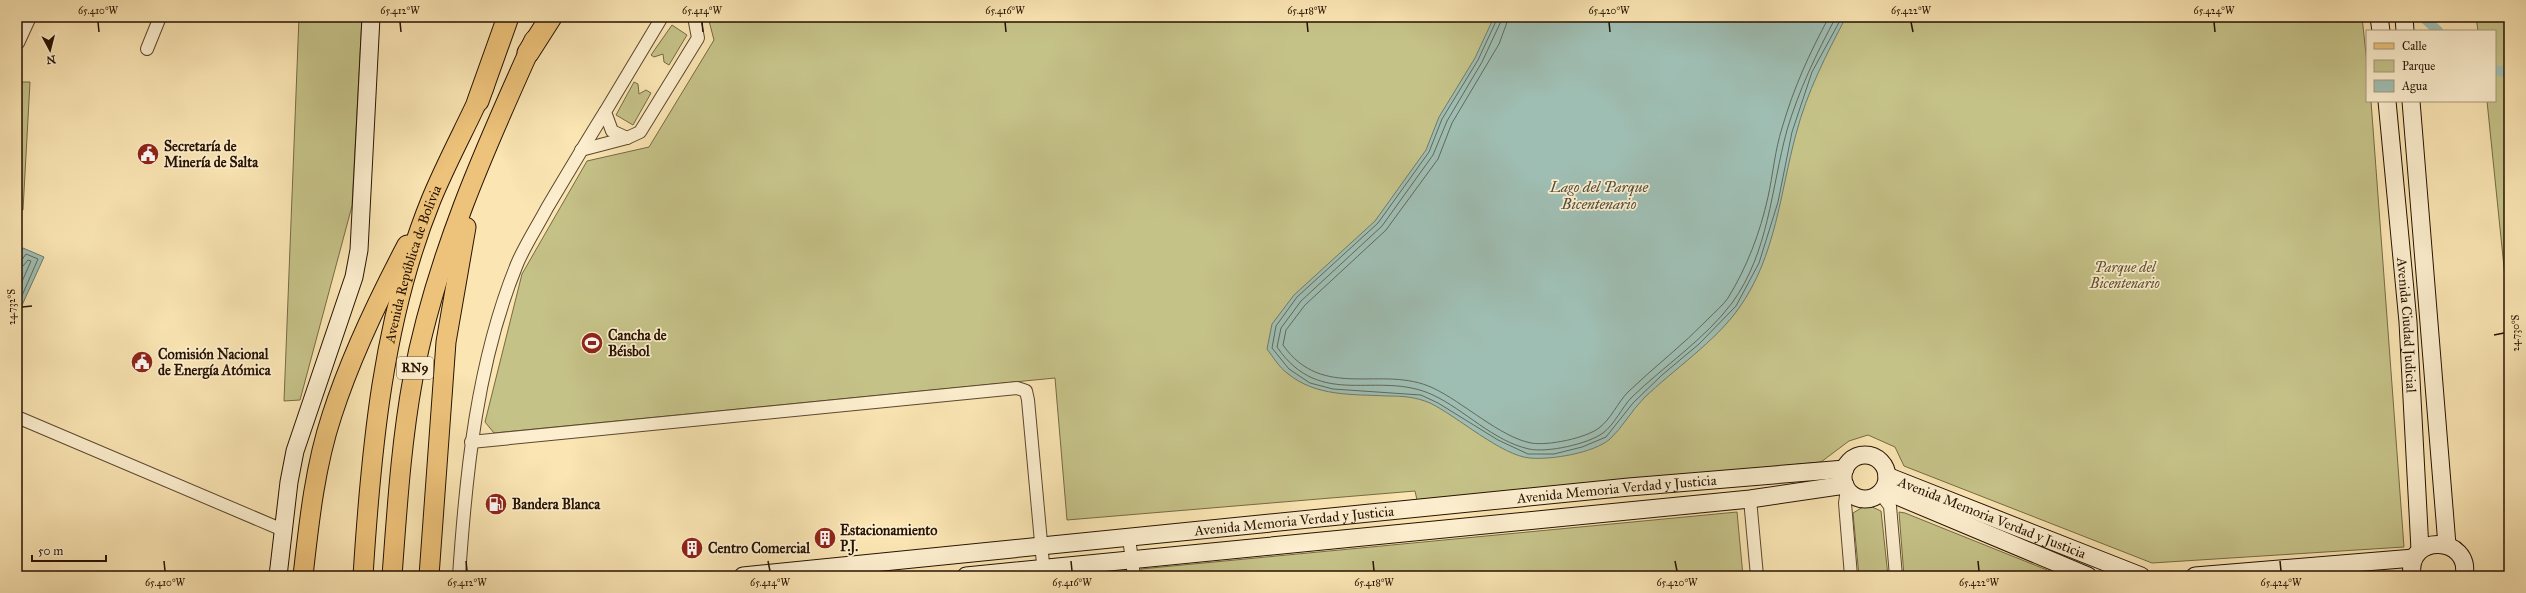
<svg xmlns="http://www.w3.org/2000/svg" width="2526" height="593" font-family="'IM FELL Great Primer',serif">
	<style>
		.green { fill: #c5c288; stroke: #766a44 }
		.water { fill: #9fbeb3; stroke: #6f796c }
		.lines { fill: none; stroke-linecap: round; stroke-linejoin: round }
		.shore { stroke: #62685a; stroke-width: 1 }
		.canal { stroke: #9fbeb3; stroke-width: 10 }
		.street-casing { stroke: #5b472e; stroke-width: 14 }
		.secondary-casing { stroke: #261201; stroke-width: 19 }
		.primary-casing { stroke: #261201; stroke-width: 21 }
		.highway-casing { stroke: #261201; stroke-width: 23 }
		.street { stroke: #fceece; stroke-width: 12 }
		.secondary { stroke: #fceece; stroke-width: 17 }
		.primary { stroke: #edc27a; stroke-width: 19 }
		.highway { stroke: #edc27a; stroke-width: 21 }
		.ticks { fill: none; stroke: #261201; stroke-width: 1.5 }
		.labels { text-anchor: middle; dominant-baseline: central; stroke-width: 3.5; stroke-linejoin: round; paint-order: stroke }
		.shield { fill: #fceece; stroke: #66543e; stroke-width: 1 }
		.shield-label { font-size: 13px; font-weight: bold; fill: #261201 }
		.poi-label { font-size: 14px; font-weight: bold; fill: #261201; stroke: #fceece; text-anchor: start }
		.street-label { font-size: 14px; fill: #261201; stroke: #fceece }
		.park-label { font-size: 14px; font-style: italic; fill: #5e5030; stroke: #fceece }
		.water-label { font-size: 15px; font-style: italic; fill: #504e3f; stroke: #fceece }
		.neatline { fill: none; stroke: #261201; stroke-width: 1.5 }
		.ticks-label { font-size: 10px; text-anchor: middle; fill: #261201 }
	</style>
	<rect width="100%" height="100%" fill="#fae5b3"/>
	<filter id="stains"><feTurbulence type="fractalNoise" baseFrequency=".005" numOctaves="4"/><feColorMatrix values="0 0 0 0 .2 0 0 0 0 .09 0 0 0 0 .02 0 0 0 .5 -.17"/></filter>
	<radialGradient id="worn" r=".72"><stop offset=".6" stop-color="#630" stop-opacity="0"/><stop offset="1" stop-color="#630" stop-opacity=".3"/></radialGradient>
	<g class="green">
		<path d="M299,17H362L352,206L300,400L284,401Z"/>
		<path d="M708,17H2362L2367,63V101H2371L2404,547L2152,563L1904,466L1895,447L1868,435L1849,441L1821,462L1417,500L1415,491L1067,520L1055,378L494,433L485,422L522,274L587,161L649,147L714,40Z"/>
		<path d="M2476,17H2509V316L2487,101H2495V31H2478Z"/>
		<path d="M672,25L687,35L669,65L664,62L663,54L654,57L651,55Z"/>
		<path d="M17,82H30L23,210H17Z"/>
		<path d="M634,82L638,84L639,94L646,90L651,93L633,125L616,115Z"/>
		<path d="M1870,506L1881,511L1888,576H1859L1853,513L1863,507Z"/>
		<path d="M1737,512L1743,576H1142L1141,569Z"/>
		<path d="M1899,512L1905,513L2062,576H1904Z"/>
	</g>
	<g class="water">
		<path d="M1494,17H1846C1826,55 1807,92 1796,134C1780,193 1776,256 1739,308C1716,341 1673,370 1644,398C1631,411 1623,427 1610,439C1594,453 1551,460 1530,458C1502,456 1457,416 1430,403C1416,397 1403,396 1387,396C1352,394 1316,397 1287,373C1279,367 1273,357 1267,349L1272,324L1294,295L1375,221L1426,150L1439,117L1475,58Z"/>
		<path d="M23,248L44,257L18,314L17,262Z"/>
	</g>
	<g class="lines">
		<g class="shore">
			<path d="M1498,17L1478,60L1442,119L1429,152L1378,223L1297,297L1276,326L1272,348L1289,369L1310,383L1333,389L1421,395L1438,403L1498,440L1528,454H1554L1582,447L1606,437L1633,403L1662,375L1699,344L1736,306L1759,263L1778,202L1792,132L1812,72L1842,17"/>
			<path d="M1503,17L1482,62L1447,121L1433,155L1382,226L1301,301L1281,328L1277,347C1321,411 1377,369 1433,395C1465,410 1493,441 1529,449C1547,453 1588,444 1603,433C1615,424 1622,407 1632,397C1664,366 1705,339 1732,303C1769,252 1771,189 1787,130C1799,90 1816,54 1836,17"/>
			<path d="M1509,17L1499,44L1452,123L1438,159L1386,230L1305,305L1286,330L1283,345C1323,402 1382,364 1433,388C1463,402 1500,437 1531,443C1548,446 1586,438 1599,428C1611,419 1618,402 1628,392C1654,367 1683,345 1708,319C1715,312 1723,305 1728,298C1747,267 1760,233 1768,197C1773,174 1775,150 1782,128C1794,87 1809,54 1829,17"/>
			<path d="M17,262L21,261L26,254L38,259L17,307"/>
			<path d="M17,267L23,266L28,260L31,261L17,293"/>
		</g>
		<g class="canal">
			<path d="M2423,17L2438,31"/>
			<path d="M2495,70L2509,73"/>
		</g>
		<g class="street-casing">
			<g id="street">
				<path d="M662,17L605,112L612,131L627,138L640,132L698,38L694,17"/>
				<path d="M18,43L30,17"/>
				<path d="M147,49L160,17"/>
				<path d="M581,150L627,138"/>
				<path d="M17,417L283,530"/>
				<path d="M471,442L1017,388L1026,391L1028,400L1044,575"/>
				<path d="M1847,489L1845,503L1851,576"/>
				<path d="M1880,493L1890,506L1896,576"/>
				<path d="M1750,499L1757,576"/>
				<path d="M1129,538L1134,576"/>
				<path d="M459,576C466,472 477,362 517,264C525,245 537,227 547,208C566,176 585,144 605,112"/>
			</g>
		</g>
		<g class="secondary-casing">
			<g id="secondary">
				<path d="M2379,17L2381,31"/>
				<path d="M2404,17L2405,31"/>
				<path id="s1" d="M2387,101L2408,322L2420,550"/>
				<path d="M2411,101L2447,545"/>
				<circle cx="1865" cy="477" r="22"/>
				<path id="s2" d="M1887,476L2141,576"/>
				<path d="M1883,490L2088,576"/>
				<path d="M278,576L289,482L295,451L354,277L359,250L371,17"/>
				<path id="s3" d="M743,576L1629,487L1845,469"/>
				<path d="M966,576L1750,499L1845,485"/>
				<path d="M2195,576L2414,558"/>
				<path d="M2412,576C2406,532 2472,536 2464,576"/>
			</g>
		</g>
		<g class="primary-casing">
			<g id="primary">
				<path d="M303,576C309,522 315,466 332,415C351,356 378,300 407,245"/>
				<path id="s4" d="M363,576C371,450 383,318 431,200C447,161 467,125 484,87"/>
				<path d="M392,576C397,510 401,443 413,378C435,260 485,148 534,40"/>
				<path d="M429,576L446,342L466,227"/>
			</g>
		</g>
		<g class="highway-casing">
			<g id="highway">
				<path d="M528,53L551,17"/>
				<path d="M478,101L508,17"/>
			</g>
		</g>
		<use href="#street" class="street"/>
		<use href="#secondary" class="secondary"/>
		<use href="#primary" class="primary"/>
		<use href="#highway" class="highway"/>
	</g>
	<path class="ticks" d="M98,22L99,32M400,22L401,32M702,22L703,32M1005,22L1006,32M1307,22L1308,32M1609,22L1610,32M1911,22L1913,32M2214,22L2215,32M22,307L32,306M2494,335L2504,333M164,561L165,571M466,561L467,571M768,561L770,571M1071,561L1072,571M1373,561L1374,571M1675,561L1677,571M1978,561L1979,571M2280,561L2281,571"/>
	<defs>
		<g id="civic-disc" transform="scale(1.15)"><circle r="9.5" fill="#8f2418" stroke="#fceece"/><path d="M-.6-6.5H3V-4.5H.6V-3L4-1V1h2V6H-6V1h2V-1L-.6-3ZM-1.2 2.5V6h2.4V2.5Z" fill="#fff"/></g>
		<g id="stadium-disc" transform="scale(1.15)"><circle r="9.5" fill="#8f2418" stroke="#fceece"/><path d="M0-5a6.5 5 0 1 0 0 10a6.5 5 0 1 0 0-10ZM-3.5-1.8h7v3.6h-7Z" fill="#fff"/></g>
		<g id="fuel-disc" transform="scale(1.15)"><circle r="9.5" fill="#8f2418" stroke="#fceece"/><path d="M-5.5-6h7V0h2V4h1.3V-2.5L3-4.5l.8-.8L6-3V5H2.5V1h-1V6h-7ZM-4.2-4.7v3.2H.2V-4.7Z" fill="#fff"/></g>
		<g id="building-disc" transform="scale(1.15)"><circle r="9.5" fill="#8f2418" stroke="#fceece"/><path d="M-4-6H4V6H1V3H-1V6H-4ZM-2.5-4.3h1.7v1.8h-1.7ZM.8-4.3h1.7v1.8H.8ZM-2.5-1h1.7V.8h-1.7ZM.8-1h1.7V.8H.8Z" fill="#fff"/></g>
	</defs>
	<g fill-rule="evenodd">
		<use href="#civic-disc" x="148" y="154"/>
		<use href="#stadium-disc" x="592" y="343"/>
		<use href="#civic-disc" x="142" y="362"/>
		<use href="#fuel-disc" x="496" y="504"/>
		<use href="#building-disc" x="825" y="538"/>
		<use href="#building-disc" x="692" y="548"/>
	</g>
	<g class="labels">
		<rect class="shield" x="397" y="357" width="36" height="22" rx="3"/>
		<g class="shield-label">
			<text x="415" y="368">RN9</text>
		</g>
		<g class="poi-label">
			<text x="164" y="146">Secretaría de<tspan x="164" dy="16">Minería de Salta</tspan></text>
			<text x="608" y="335">Cancha de<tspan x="608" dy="16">Béisbol</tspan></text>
			<text x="158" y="354">Comisión Nacional<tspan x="158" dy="16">de Energía Atómica</tspan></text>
			<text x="512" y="504">Bandera Blanca</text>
			<text x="840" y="530">Estacionamiento<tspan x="840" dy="16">P.J.</tspan></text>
			<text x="708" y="548">Centro Comercial</text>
		</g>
		<g class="street-label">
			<text stroke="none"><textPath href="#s4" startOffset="317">Avenida República de Bolivia</textPath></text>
			<text stroke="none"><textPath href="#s1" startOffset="225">Avenida Ciudad Judicial</textPath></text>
			<text stroke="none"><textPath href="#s3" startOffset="878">Avenida Memoria Verdad y Justicia</textPath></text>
			<text stroke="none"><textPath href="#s2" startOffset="113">Avenida Memoria Verdad y Justicia</textPath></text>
			<text stroke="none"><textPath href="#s3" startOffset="554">Avenida Memoria Verdad y Justicia</textPath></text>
		</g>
		<g class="park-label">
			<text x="2125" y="267">Parque del<tspan x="2125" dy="16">Bicentenario</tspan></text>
		</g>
		<g class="water-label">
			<text x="1599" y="187">Lago del Parque<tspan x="1599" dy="17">Bicentenario</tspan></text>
		</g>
	</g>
	<rect width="2526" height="593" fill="none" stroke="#fae5b3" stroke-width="44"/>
	<rect x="2366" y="30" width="130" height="72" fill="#fceece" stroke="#a6967c"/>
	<rect x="2374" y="43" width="20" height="6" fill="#edc27a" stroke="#a6967c"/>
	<text x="2402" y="50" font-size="12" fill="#261201">Calle</text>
	<rect x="2374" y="60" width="20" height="12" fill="#c5c288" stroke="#a6967c"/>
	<text x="2402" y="70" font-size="12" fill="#261201">Parque</text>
	<rect x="2374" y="80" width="20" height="12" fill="#9fbeb3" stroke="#a6967c"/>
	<text x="2402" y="90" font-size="12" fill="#261201">Agua</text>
	<g transform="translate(50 50) rotate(173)" stroke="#fceece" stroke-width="3" paint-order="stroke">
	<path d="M0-3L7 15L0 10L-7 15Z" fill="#261201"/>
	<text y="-6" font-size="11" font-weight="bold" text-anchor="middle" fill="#261201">N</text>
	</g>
	<path d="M32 555v6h74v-6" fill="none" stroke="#261201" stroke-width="2"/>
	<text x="38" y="555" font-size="12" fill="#261201" stroke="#fceece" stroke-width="3" paint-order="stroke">50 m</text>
	<rect x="22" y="22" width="2482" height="549" class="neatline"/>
	<g class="ticks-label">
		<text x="98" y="14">65.410°W</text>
		<text x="400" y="14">65.412°W</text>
		<text x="702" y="14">65.414°W</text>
		<text x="1005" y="14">65.416°W</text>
		<text x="1307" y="14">65.418°W</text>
		<text x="1609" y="14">65.420°W</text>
		<text x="1911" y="14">65.422°W</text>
		<text x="2214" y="14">65.424°W</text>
		<text transform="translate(11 307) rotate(-90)" y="4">24.732°S</text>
		<text transform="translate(2515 333) rotate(-90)" y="4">24.730°S</text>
		<text x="165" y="586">65.410°W</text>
		<text x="467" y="586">65.412°W</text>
		<text x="770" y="586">65.414°W</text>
		<text x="1072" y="586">65.416°W</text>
		<text x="1374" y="586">65.418°W</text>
		<text x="1677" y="586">65.420°W</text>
		<text x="1979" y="586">65.422°W</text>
		<text x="2281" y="586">65.424°W</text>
	</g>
	<rect width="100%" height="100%" filter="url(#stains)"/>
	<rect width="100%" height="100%" fill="url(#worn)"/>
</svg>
